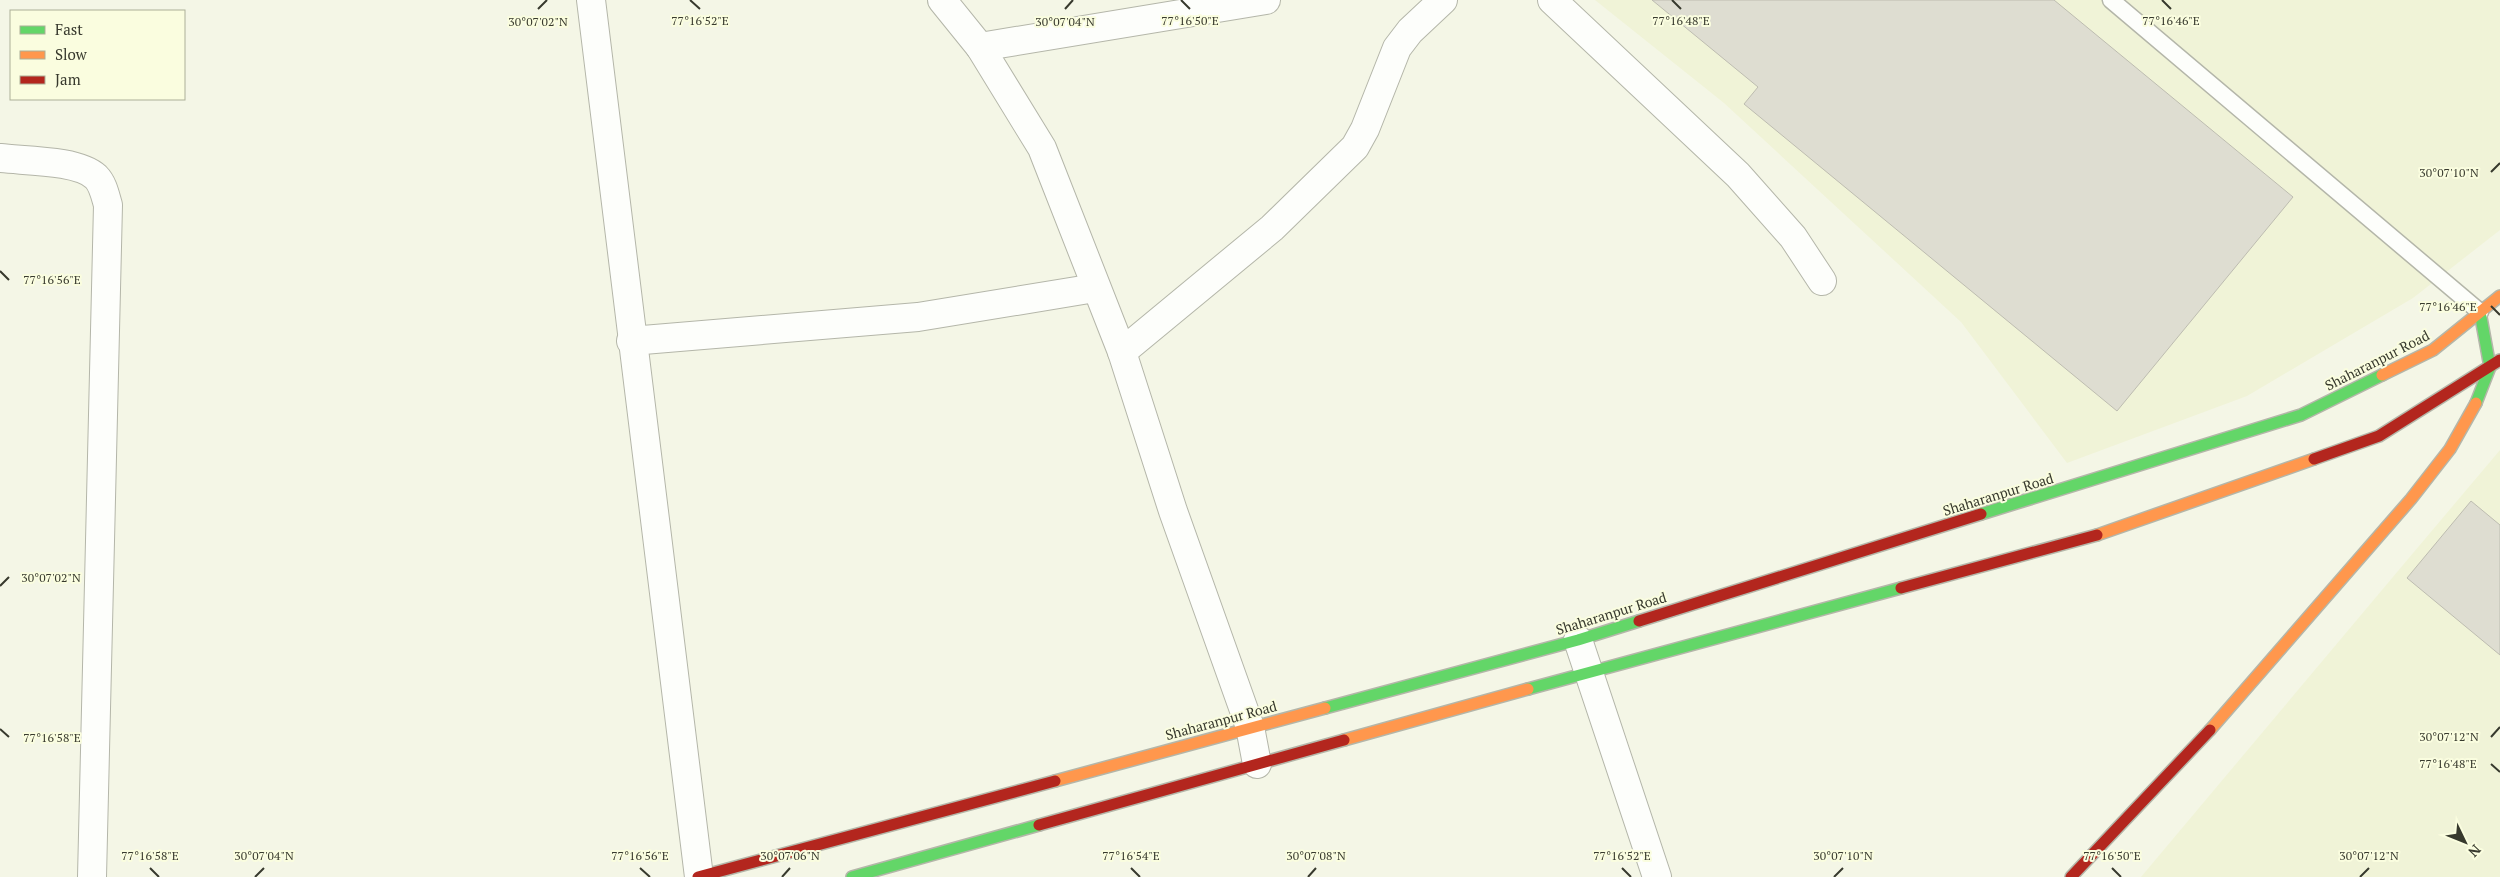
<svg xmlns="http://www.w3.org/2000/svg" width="2500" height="877" font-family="'PT Serif',serif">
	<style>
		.built { fill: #f0f3d7 }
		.building { fill: #deddd1; stroke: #bdbcb0 }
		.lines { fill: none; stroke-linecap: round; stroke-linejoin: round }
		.lane-casing { stroke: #b4b6a9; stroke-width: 19 }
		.street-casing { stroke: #b4b6a9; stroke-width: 30 }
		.fast-casing { stroke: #b4b6a9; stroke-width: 14 }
		.slow-casing { stroke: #b4b6a9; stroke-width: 14 }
		.jam-casing { stroke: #b4b6a9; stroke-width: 14 }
		.lane { stroke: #fdfefb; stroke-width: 16 }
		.street { stroke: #fdfefb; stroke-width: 28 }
		.fast { stroke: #63d668; stroke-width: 11 }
		.slow { stroke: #ff974d; stroke-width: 11 }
		.jam { stroke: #b3261e; stroke-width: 11 }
		.ticks { fill: none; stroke: #37392d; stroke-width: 2 }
		.labels { text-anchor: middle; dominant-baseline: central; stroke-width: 4; stroke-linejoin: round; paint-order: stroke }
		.street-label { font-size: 14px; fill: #37392d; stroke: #fafddf }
		.ticks-label { font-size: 12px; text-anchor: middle; fill: #37392d; stroke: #fafddf; stroke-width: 4; stroke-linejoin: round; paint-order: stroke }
	</style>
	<rect width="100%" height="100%" fill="#f4f6e6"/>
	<g class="built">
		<path d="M1595,0H2500V230L2413,298L2247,396L2067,463L1961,322L1724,103Z"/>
		<path d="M2500,450V877H2141L2403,565Z"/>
	</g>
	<g class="building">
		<path d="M1652,0H2054L2293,197L2117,411L1744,104L1758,87Z"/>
		<path d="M2471,501L2500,525V655L2407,578Z"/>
	</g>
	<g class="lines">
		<g class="lane-casing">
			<path id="lane" d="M2111,0L2480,312"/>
		</g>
		<g class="street-casing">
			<g id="street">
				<path d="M591,0L699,877"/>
				<path d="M942,0L980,47L1042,148L1122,352L1173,511L1250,727L1257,764"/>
				<path d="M1552,0L1738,175L1793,237L1822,281"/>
				<path d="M980,47L1266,0"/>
				<path d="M0,158C25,161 78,160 96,177C103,184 105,195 108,205L92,877"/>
				<path d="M631,341L918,317L1095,288"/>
				<path d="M1122,352L1272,228L1355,147L1365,129L1397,48L1410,31L1443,0"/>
				<path d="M1578,640L1657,877"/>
			</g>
		</g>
		<g class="fast-casing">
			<g id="fast">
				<path d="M2476,403L2490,367L2480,312"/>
				<path d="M1981,514L2301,415L2382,375"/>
				<path d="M1528,689L1901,588"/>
				<path d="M1325,708L1578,640L1639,621"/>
				<path d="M852,877L1039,825"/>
			</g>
		</g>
		<g class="slow-casing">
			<g id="slow">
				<path d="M2382,375L2433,350L2500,296"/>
				<path d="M2097,535L2314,459"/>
				<path d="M2210,730L2411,499L2450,449L2476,403"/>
				<path d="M1344,740L1528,689"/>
				<path d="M1055,781L1325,708"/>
			</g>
		</g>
		<g class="jam-casing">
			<g id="jam">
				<path d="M2314,459L2379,436L2500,360"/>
				<path d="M1901,588L2097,535"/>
				<path d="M1639,621L1981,514"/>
				<path d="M1039,825L1344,740"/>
				<path d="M698,877L1055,781"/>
				<path d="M2071,877L2210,730"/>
			</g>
		</g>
		<use href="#lane" class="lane"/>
		<use href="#street" class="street"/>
		<use href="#fast" class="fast"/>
		<use href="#slow" class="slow"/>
		<use href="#jam" class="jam"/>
	</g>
	<path class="ticks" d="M690,0L700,9M1181,0L1190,9M1672,0L1681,9M2162,0L2171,9M538,9L547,0M1065,9L1073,0M2491,172L2500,163M0,271L9,280M2491,306L2500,315M0,586L9,577M0,729L9,737M2491,737L2500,727M2491,764L2500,772M150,868L159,877M640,868L650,877M1131,868L1140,877M1622,868L1631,877M2112,868L2121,877M255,877L264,868M782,877L790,868M1308,877L1316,868M1834,877L1843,868M2360,877L2369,868"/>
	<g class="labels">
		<g class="street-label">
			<text transform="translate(2377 360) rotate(-27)">Shaharanpur Road</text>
			<text transform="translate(1998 494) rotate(-17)">Shaharanpur Road</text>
			<text transform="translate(1611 613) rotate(-17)">Shaharanpur Road</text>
			<text transform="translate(1221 720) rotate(-15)">Shaharanpur Road</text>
		</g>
	</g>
	<g class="ticks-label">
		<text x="700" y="25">77°16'52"E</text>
		<text x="1190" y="25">77°16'50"E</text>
		<text x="1681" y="25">77°16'48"E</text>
		<text x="2171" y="25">77°16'46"E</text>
		<text x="538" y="26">30°07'02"N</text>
		<text x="1065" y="26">30°07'04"N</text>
		<text x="2449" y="177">30°07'10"N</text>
		<text x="52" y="284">77°16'56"E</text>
		<text x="2448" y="311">77°16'46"E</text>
		<text x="51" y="582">30°07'02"N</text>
		<text x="2449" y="741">30°07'12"N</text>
		<text x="52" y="742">77°16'58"E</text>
		<text x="2448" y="768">77°16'48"E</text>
		<text x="264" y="860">30°07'04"N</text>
		<text x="790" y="860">30°07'06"N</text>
		<text x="1316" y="860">30°07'08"N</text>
		<text x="1843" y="860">30°07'10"N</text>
		<text x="2369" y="860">30°07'12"N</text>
		<text x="150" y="860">77°16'58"E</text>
		<text x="640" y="860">77°16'56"E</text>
		<text x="1131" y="860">77°16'54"E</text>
		<text x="1622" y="860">77°16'52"E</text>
		<text x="2112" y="860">77°16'50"E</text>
	</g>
	<rect x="10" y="10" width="175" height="90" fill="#fafddf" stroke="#acaf98"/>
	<rect x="20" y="26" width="25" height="8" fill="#63d668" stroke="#acaf98"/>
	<text x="55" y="35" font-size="15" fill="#37392d">Fast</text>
	<rect x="20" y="51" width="25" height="8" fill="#ff974d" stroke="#acaf98"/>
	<text x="55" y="60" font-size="15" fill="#37392d">Slow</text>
	<rect x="20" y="76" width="25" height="8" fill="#b3261e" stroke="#acaf98"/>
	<text x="55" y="85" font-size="15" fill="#37392d">Jam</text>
	<g transform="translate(2465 842) rotate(133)" stroke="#fafddf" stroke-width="4" paint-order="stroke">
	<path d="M0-4L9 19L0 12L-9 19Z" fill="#37392d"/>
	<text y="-8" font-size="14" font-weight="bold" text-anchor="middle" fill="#37392d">N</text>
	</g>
</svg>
